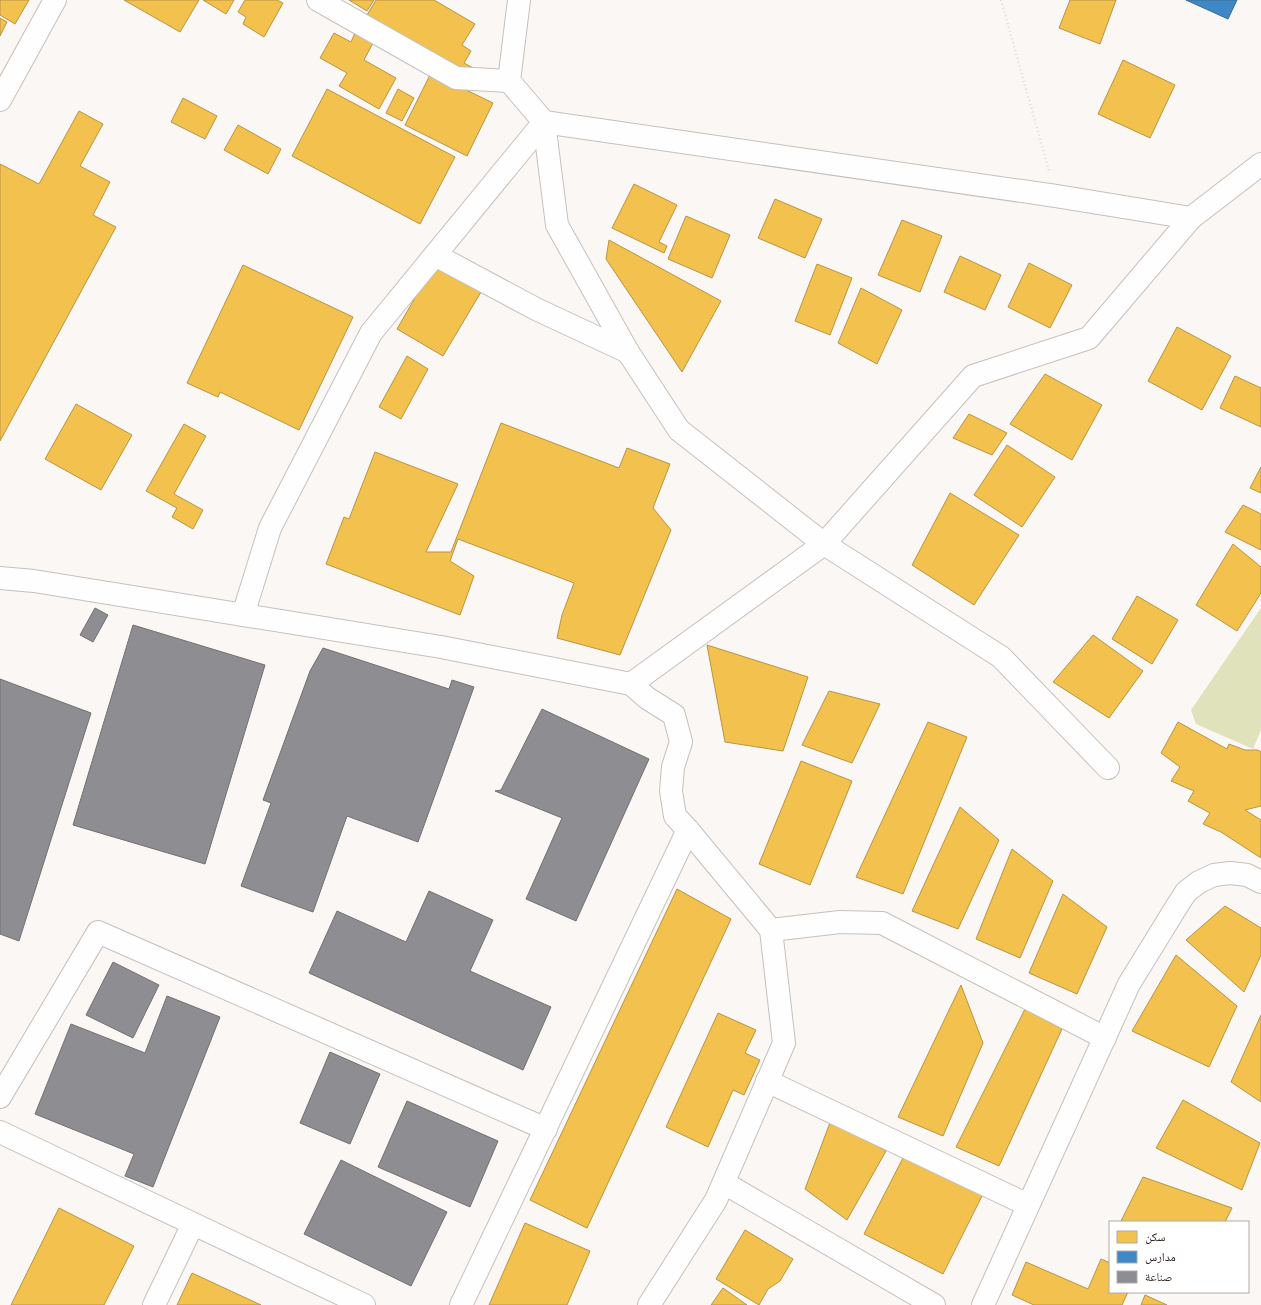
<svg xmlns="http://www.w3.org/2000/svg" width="1261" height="1305" font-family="Figtree,'Noto Naskh Arabic',sans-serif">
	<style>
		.green { fill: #e0e2bc }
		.homes { fill: #f2c14e; stroke: #b99442 }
		.schools { fill: #3f88c5; stroke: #3c6c96 }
		.industry { fill: #8d8d92; stroke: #727072 }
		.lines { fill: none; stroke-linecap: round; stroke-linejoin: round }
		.street-casing { stroke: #c6c0bd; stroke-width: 24 }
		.path { stroke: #dddcdb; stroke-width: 2.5; stroke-dasharray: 1 3; stroke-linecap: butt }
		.street { stroke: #fefefe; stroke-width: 22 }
	</style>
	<rect width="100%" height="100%" fill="#faf7f5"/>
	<path class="green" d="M1261,608V730L1253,749L1196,724L1191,710Z"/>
	<g class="homes">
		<path d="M0,0H29L15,24L0,15Z"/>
		<path d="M124,0H199L180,32Z"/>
		<path d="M203,0H234L226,14Z"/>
		<path d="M245,0H277L283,3L264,37L243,24L246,17L238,12Z"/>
		<path d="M349,0H374L367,11Z"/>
		<path d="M376,0H434L475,24L462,45L471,51L464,63L477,70L473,76L367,15Z"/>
		<path d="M1070,0H1116L1100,44L1059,28Z"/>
		<path d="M0,18L7,22L0,36Z"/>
		<path d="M334,33L351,42L355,33L373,43L364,60L396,78L379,109L339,86L347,73L320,58Z"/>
		<path d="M1123,60L1175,85L1150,138L1098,114Z"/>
		<path d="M431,73L493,103L467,156L405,125Z"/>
		<path d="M327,89L455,157L420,224L292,156Z"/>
		<path d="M398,89L414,98L402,121L386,113Z"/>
		<path d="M183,98L217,116L205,139L171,122Z"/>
		<path d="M79,111L103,124L80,166L110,182L93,215L116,227L0,441V164L39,184Z"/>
		<path d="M238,125L281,149L268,174L224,150Z"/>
		<path d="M634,184L677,205L659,242L667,246L664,253L612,228Z"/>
		<path d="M775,199L822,219L805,258L758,238Z"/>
		<path d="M686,216L730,235L712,278L668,259Z"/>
		<path d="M902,220L942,236L920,292L878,275Z"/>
		<path d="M609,240L721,301L682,372L606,259Z"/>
		<path d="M960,256L1001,275L985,310L944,292Z"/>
		<path d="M1029,263L1072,285L1050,328L1008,307Z"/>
		<path d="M817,264L852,278L830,335L795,321Z"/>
		<path d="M243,265L353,317L299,430L220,392L218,397L187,383Z"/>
		<path d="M434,265L481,292L443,356L397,329Z"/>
		<path d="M861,288L902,310L877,364L838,343Z"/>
		<path d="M1177,327L1231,356L1202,410L1148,381Z"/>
		<path d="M407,356L428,369L401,419L379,407Z"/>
		<path d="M1045,374L1102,405L1072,460L1010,424Z"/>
		<path d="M1235,376L1261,388V427L1220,408Z"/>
		<path d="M76,404L132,435L101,490L45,459Z"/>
		<path d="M969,414L1007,433L992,455L953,438Z"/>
		<path d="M501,423L619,468L627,448L670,464L653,508L671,530L620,655L557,638L562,615L574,583L458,539L450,561L474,576L460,615L326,564L344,517L349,519L375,452L458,484L426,552H451Z"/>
		<path d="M184,424L206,436L174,494L203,510L193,529L172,517L177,508L146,491Z"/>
		<path d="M1007,445L1055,477L1022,527L974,495Z"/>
		<path d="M1261,467V493L1250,488Z"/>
		<path d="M950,493L1019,535L974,605L912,565Z"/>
		<path d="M1243,505L1261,514V550L1225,532Z"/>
		<path d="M1233,544L1261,567V593L1237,631L1196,605Z"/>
		<path d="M1137,596L1178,620L1152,664L1112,639Z"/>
		<path d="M1093,635L1143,671L1109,718L1053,682Z"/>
		<path d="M707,645L808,677L783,751L725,742Z"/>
		<path d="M829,691L880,704L852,763L802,745Z"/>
		<path d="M928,722L967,737L903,894L856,877Z"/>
		<path d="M1178,722L1227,749L1229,744L1245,750H1258L1261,752V806L1245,810L1261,820V858L1221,832L1203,824L1210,813L1188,801L1194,791L1171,781L1180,767L1161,753Z"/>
		<path d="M801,761L852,781L810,885L759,864Z"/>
		<path d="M960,807L999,840L958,929L912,911Z"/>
		<path d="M1012,849L1053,881L1020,958L976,939Z"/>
		<path d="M677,889L731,919L587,1228L530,1200Z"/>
		<path d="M1063,894L1107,927L1077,994L1029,973Z"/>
		<path d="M1225,906L1261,928V955L1244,992L1186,940Z"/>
		<path d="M1176,955L1237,1006L1209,1067L1132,1031Z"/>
		<path d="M961,985L983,1043L943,1136L898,1117Z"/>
		<path d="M1025,1009L1062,1029L999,1166L956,1147Z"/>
		<path d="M718,1013L756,1030L745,1053L760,1060L744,1095L733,1090L708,1147L666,1127Z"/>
		<path d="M1261,1015V1102L1231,1082Z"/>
		<path d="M1183,1100L1260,1143L1242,1190L1156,1148Z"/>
		<path d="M831,1120L886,1151L847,1220L805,1189Z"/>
		<path d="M905,1154L983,1194L943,1274L864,1234Z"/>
		<path d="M1143,1177L1232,1208L1225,1222H1123L1121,1221Z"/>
		<path d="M59,1208L134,1246L104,1305H11Z"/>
		<path d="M525,1223L590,1251L567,1305H489Z"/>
		<path d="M745,1230L793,1259L780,1281L768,1289L759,1305L716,1279Z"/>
		<path d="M1101,1259L1110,1263V1292H1128L1122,1305H1034L1012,1295L1026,1262L1088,1289Z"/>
		<path d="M192,1273L261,1305H177Z"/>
		<path d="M723,1288L747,1305H711Z"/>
		<path d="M1145,1295L1167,1305H1141Z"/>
	</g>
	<path class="schools" d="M1186,0H1237L1228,19Z"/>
	<g class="industry">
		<path d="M95,608L108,615L93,642L80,635Z"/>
		<path d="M133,625L265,665L205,864L73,825Z"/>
		<path d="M323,648L449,689L452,680L474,687L418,842L347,816L313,912L241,886L271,803L263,800L310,671Z"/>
		<path d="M0,679L91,713L19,941L0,934Z"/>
		<path d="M542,709L649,759L576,921L526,899L562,818L495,791L501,790Z"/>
		<path d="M429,891L493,920L470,971L551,1007L523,1070L309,973L337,911L406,942Z"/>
		<path d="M113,962L159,985L133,1038L86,1015Z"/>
		<path d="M167,996L220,1017L153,1187L125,1176L134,1154L35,1114L71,1024L145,1053Z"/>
		<path d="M330,1052L380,1074L350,1144L300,1123Z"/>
		<path d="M407,1101L498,1141L470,1207L378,1167Z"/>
		<path d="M341,1160L447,1212L411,1286L304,1234Z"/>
	</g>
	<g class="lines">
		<g class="street-casing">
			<g id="street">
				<path d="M318,0L456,78L509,81"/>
				<path d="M519,0L509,81L544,122L557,225L628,352L679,430L824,544L1001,657L1108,768"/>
				<path d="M0,100L55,0"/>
				<path d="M435,255L536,309L628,352"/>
				<path d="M0,578L34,581L441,647L631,684L824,544L973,376L1089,338L1191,218L1261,164"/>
				<path d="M243,615L270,528L371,333L544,122L1056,196L1191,218"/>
				<path d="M631,684L647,698L674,715L681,742L673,767L671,791L675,816L688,830L771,930L784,1043L716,1200L649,1305"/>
				<path d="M771,930L840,922L882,923L1105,1038"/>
				<path d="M767,1081L1028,1205"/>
				<path d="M0,1097L98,932L546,1129"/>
				<path d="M0,1132L364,1305"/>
				<path d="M724,1183L934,1305"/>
				<path d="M154,1305L193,1224"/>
				<path d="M461,1305L688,830"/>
				<path d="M983,1305L1129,984L1177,906L1186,892L1199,882L1214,875L1230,873L1247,875L1261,882"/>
			</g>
		</g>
		<path class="path" d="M1001,0L1049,171"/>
		<use href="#street" class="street"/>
	</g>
	<rect x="1109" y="1221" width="140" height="72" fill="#ffffff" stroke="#aeaaa9"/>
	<rect x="1117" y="1231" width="20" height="12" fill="#f2c14e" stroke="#aeaaa9"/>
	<text x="1145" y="1241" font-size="12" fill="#342b27">سكن</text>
	<rect x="1117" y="1251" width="20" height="12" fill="#3f88c5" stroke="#aeaaa9"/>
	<text x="1145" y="1261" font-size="12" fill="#342b27">مدارس</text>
	<rect x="1117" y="1271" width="20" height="12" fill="#8d8d92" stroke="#aeaaa9"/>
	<text x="1145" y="1281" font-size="12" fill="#342b27">صناعة</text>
</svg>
